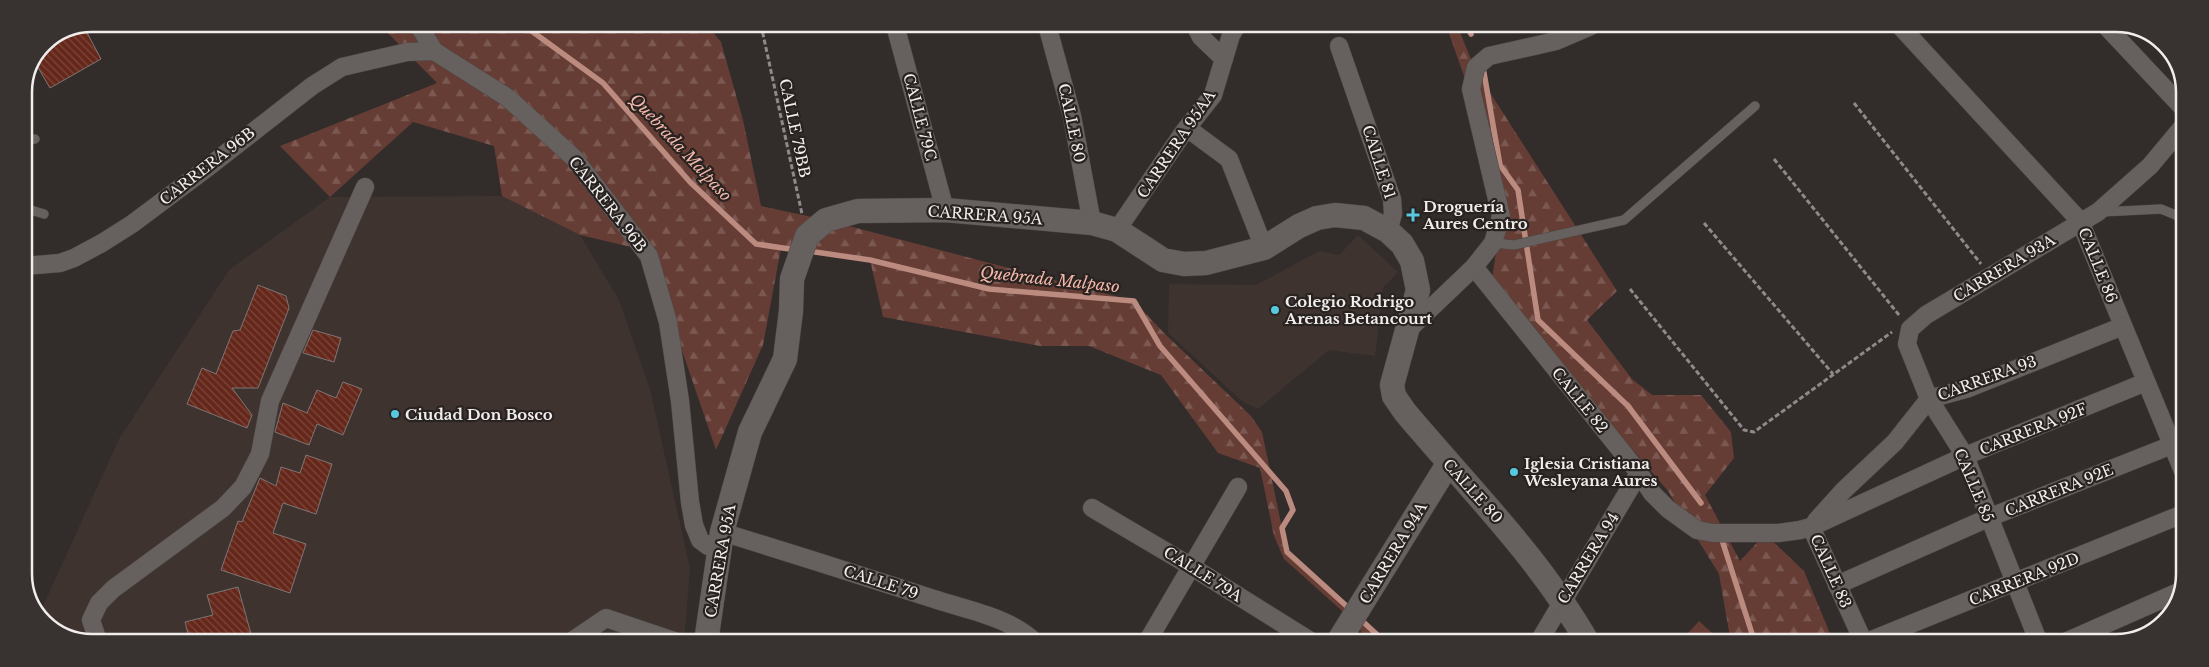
<svg xmlns="http://www.w3.org/2000/svg" width="2209" height="667" font-family="'Libre Baskerville',serif">
	<style>
		.built { fill: #3f3330 }
		.grass { fill: #653d34 }
		.forest { fill: url(#forest-firs) }
		.lines { fill: none; stroke-linecap: round; stroke-linejoin: round }
		.stream { stroke: #bc8b80; stroke-width: 5.5 }
		.building { fill: url(#building-back-hatch); stroke: #7c7674 }
		.lane-casing { stroke: #4d4947; stroke-width: 10 }
		.street-casing { stroke: #4d4947; stroke-width: 19 }
		.secondary-casing { stroke: #4d4947; stroke-width: 25 }
		.path { stroke: #8e8a89; stroke-width: 3; stroke-dasharray: 5 2.5; stroke-linecap: butt }
		.lane { stroke: #66605e; stroke-width: 9 }
		.street { stroke: #66605e; stroke-width: 18 }
		.secondary { stroke: #66605e; stroke-width: 24 }
		.poi-dot { fill: #56c9e1; stroke: #282321; stroke-width: 2 }
		.labels { text-anchor: middle; dominant-baseline: central; stroke-width: 4.5; stroke-linejoin: round; paint-order: stroke }
		.street-label { font-size: 15px; fill: #f0edec; stroke: #282321 }
		.poi-label { font-size: 15px; font-weight: bold; fill: #f0edec; stroke: #282321; text-anchor: start }
		.water-label { font-size: 16px; font-style: italic; fill: #f5b8aa; stroke: #282321 }
		.rim { fill: none; stroke: #f0edec; stroke-width: 2.5 }
	</style>
	<defs>
		<pattern id="forest-firs" width="22" height="20" patternUnits="userSpaceOnUse" patternTransform="scale(1.25)"><rect width="22" height="20" fill="#653d34"/><path d="M5 1l3.5 6h-7zM16 11l3.5 6h-7z" fill="#7b5952"/></pattern>
		<pattern id="building-back-hatch" width="6" height="6" patternUnits="userSpaceOnUse" patternTransform="scale(1.25)"><rect width="6" height="6" fill="#66271b"/><path d="M-1 5l2 2M0 0l6 6M5-1l2 2" fill="none" stroke="#7c473c"/></pattern>
	</defs>
	<rect width="100%" height="100%" fill="#322c2b"/>
	<g class="built">
		<path d="M502,196L580,235L619,300L650,389L690,568L684,642L75,641L38,617L119,439L229,270L330,197Z"/>
		<path d="M1358,235L1398,272L1383,288L1375,356L1329,350L1258,409L1243,402L1168,333L1169,284L1256,285L1319,251L1339,255Z"/>
	</g>
	<path class="grass" d="M1699,621L1723,643H1679Z"/>
	<g class="forest">
		<path d="M379,24H706L721,42L743,120L761,206L826,220L1134,301L1165,334L1251,416L1262,432L1287,552L1385,642H1370L1350,618L1284,559L1274,536L1260,468L1218,453L1161,375L1089,346H1040L883,317L870,260L781,248L763,345L716,450L648,251L580,235L502,196L494,146L413,122L330,197L280,146L437,83Z"/>
		<path d="M1446,25H1457L1475,69L1617,291L1587,320L1632,379L1652,395H1701L1731,432L1734,458L1705,495L1740,561L1765,534L1804,571L1834,643H1731L1719,574L1668,491L1491,285L1502,214L1469,90Z"/>
	</g>
	<g class="lines">
		<g class="stream">
			<path d="M522,24L603,83L690,182L756,244L796,250"/>
			<path d="M1466,25L1471,34"/>
			<path d="M1483,67L1500,165L1518,190L1538,320L1628,406L1701,503"/>
			<path d="M808,251L870,260L989,289L1134,301L1160,346L1286,491L1293,510L1282,528L1287,552L1352,611"/>
			<path d="M1722,540L1755,643"/>
			<path d="M1358,617L1385,642"/>
		</g>
	</g>
	<g class="building">
		<path d="M84,27L101,59L50,88L36,64L44,44Z"/>
		<path d="M258,285L286,296L289,308L258,388H232L252,415L247,428L187,404L202,368L216,374L233,331L240,330Z"/>
		<path d="M313,330L341,338L334,362L303,353Z"/>
		<path d="M343,382L362,389L343,435L317,424L309,445L275,432L283,403L307,413L317,390L336,398Z"/>
		<path d="M306,455L332,464L316,514L283,503L273,533L306,544L290,593L221,570L238,521L242,522L260,478L276,486L281,467L300,473Z"/>
		<path d="M238,587L253,641H190L185,622L213,615L207,595Z"/>
	</g>
	<g class="lines">
		<g class="lane-casing">
			<g id="lane">
				<path d="M24,141L35,139"/>
				<path d="M24,208L44,214"/>
				<path d="M2101,212L2161,209L2178,216L2184,231"/>
				<path d="M1493,243L1514,245L1624,220L1755,106"/>
			</g>
		</g>
		<g class="street-casing">
			<g id="street">
				<path d="M418,24L434,51"/>
				<path d="M895,25L945,210"/>
				<path d="M1047,25L1072,116L1092,223"/>
				<path d="M1195,25L1201,37L1224,59"/>
				<path d="M1900,26L2080,221L2183,471"/>
				<path d="M2106,26L2185,110"/>
				<path d="M1339,46L1392,199L1393,214L1388,231"/>
				<path d="M1187,128L1229,159L1264,248"/>
				<path d="M1117,230L1183,133L1213,95L1231,35L1237,25"/>
				<path d="M24,266L60,263L74,258L102,243L132,224L207,168L312,86L342,67L407,52L434,51L508,98L574,158L649,256L668,322L680,401L690,502L694,525L700,540L708,546L720,548"/>
				<path d="M1474,267L1639,473L1652,493L1668,509L1697,530L1713,533H1778L1800,530L1811,527L1965,456L2146,382"/>
				<path d="M1407,331L1474,267L1493,243L1501,216L1471,89L1476,67L1489,56L1556,41L1591,26"/>
				<path d="M1092,508L1192,567L1312,642"/>
				<path d="M1816,521L1843,491L1895,442L1929,399L1969,388L2123,326"/>
				<path d="M1811,527L1864,643"/>
				<path d="M722,532C793,554 863,576 934,599C967,610 1009,617 1035,642"/>
				<path d="M1837,585L1988,518L2172,445"/>
				<path d="M98,641L91,620L99,603L113,589L223,508L243,487L260,454L270,401L365,187"/>
				<path d="M572,641L606,618L677,642"/>
				<path d="M1147,642L1238,487"/>
				<path d="M1538,643L1639,473"/>
				<path d="M1864,643L2183,514"/>
				<path d="M2039,643L1965,456L1929,399L1907,344L1910,329L1926,315L2098,212L2150,166L2185,124"/>
				<path d="M2063,643L2183,590"/>
			</g>
		</g>
		<g class="secondary-casing">
			<g id="secondary">
				<path d="M706,642L722,532L750,432L785,359L791,311L792,279L807,236L826,220L858,211L945,210L1092,223L1117,230L1163,260L1184,264L1206,263L1264,248L1299,226L1317,218L1335,215L1364,218L1388,231L1402,244L1412,261L1418,290L1392,385L1394,396L1405,412C1468,487 1539,557 1588,643"/>
				<path d="M1338,642L1448,464"/>
			</g>
		</g>
		<g class="path">
			<path d="M761,25L802,214"/>
			<path d="M1854,103L1981,264"/>
			<path d="M1774,159L1899,315"/>
			<path d="M1704,223L1833,374"/>
			<path d="M1630,289L1744,430L1754,432L1892,332"/>
		</g>
		<use href="#lane" class="lane"/>
		<use href="#street" class="street"/>
		<use href="#secondary" class="secondary"/>
	</g>
	<g class="poi-dot">
		<path d="M1410.5 207.5h5v5h5v5h-5v5h-5v-5h-5v-5h5z"/>
		<circle cx="1275" cy="310" r="5"/>
		<circle cx="395" cy="414" r="5"/>
		<circle cx="1514" cy="472" r="5"/>
	</g>
	<g class="labels">
		<g class="street-label">
			<text transform="translate(920 117) rotate(75)">CALLE 79C</text>
			<text transform="translate(1072 123) rotate(78)">CALLE 80</text>
			<text transform="translate(795 128) rotate(78)">CALLE 79BB</text>
			<text transform="translate(1176 144) rotate(-56)">CARRERA 95AA</text>
			<text transform="translate(1379 162) rotate(72)">CALLE 81</text>
			<text transform="translate(207 166) rotate(-38)">CARRERA 96B</text>
			<text transform="translate(608 204) rotate(52)">CARRERA 96B</text>
			<text transform="translate(985 215) rotate(4)">CARRERA 95A</text>
			<text transform="translate(2098 265) rotate(68)">CALLE 86</text>
			<text transform="translate(2004 268) rotate(-31)">CARRERA 93A</text>
			<text transform="translate(1987 378) rotate(-20)">CARRERA 93</text>
			<text transform="translate(1580 400) rotate(51)">CALLE 82</text>
			<text transform="translate(2033 429) rotate(-22)">CARRERA 92F</text>
			<text transform="translate(1974 485) rotate(67)">CALLE 85</text>
			<text transform="translate(2059 490) rotate(-22)">CARRERA 92E</text>
			<text transform="translate(1473 491) rotate(48)">CALLE 80</text>
			<text transform="translate(1393 553) rotate(-59)">CARRERA 94A</text>
			<text transform="translate(1588 558) rotate(-59)">CARRERA 94</text>
			<text transform="translate(720 561) rotate(-80)">CARRERA 95A</text>
			<text transform="translate(1831 571) rotate(66)">CALLE 83</text>
			<text transform="translate(1203 574) rotate(32)">CALLE 79A</text>
			<text transform="translate(2024 579) rotate(-22)">CARRERA 92D</text>
			<text transform="translate(881 582) rotate(18)">CALLE 79</text>
		</g>
		<g class="poi-label">
			<text x="1423" y="206">Droguería<tspan x="1423" dy="17">Aures Centro</tspan></text>
			<text x="1285" y="301">Colegio Rodrigo<tspan x="1285" dy="17">Arenas Betancourt</tspan></text>
			<text x="405" y="414">Ciudad Don Bosco</text>
			<text x="1524" y="463">Iglesia Cristiana<tspan x="1524" dy="17">Wesleyana Aures</tspan></text>
		</g>
		<g class="water-label">
			<text transform="translate(681 147) rotate(47)">Quebrada Malpaso</text>
			<text transform="translate(1050 279) rotate(6)">Quebrada Malpaso</text>
		</g>
	</g>
	<path d="M0 0H2209V667H0ZM92 32H2116A60 60 0 0 1 2176 92V574A60 60 0 0 1 2116 634H92A60 60 0 0 1 32 574V92A60 60 0 0 1 92 32Z" fill="#383331" fill-rule="evenodd"/>
	<path class="rim" d="M92 32H2116A60 60 0 0 1 2176 92V574A60 60 0 0 1 2116 634H92A60 60 0 0 1 32 574V92A60 60 0 0 1 92 32Z"/>
</svg>
